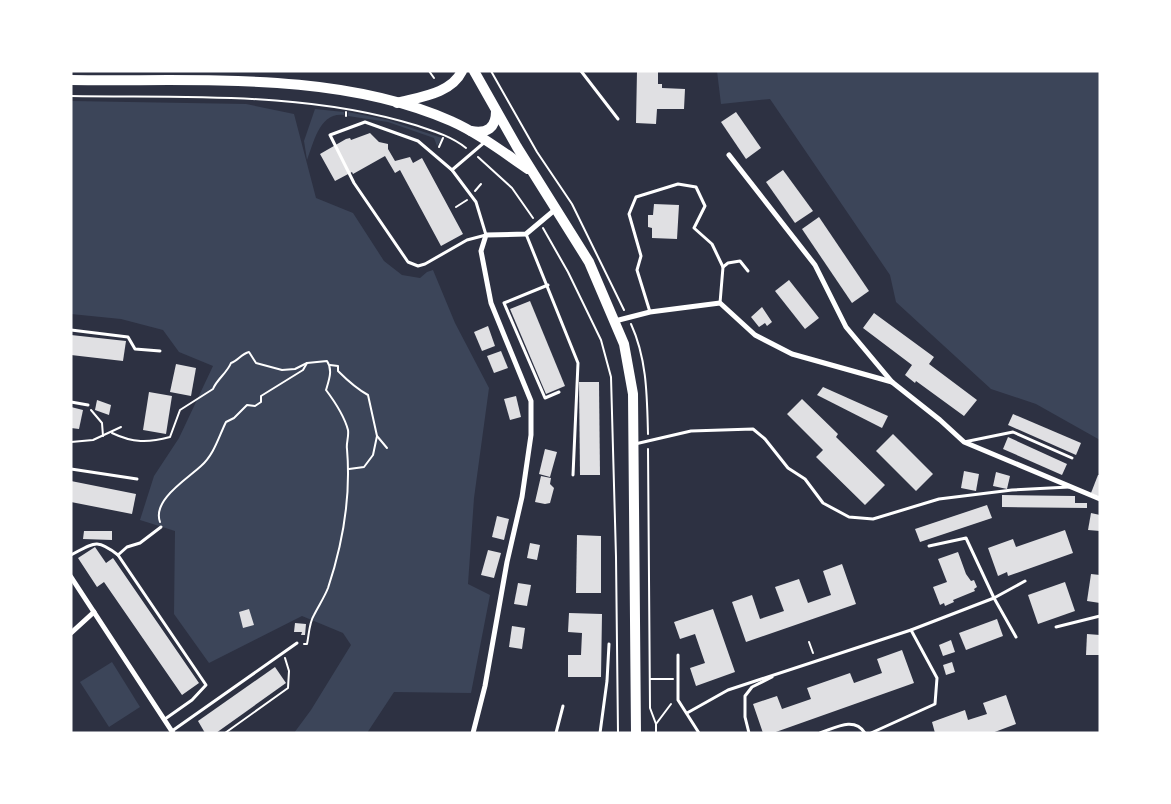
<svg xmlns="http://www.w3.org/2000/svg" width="1171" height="804" font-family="Commissioner,sans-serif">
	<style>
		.green { fill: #3c4559 }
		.building { fill: #e0e0e3 }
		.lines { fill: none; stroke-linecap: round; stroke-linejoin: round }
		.path { stroke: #fff; stroke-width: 2 }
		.service { stroke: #fff; stroke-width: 3 }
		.minor { stroke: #fff; stroke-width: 5 }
		.primary { stroke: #fff; stroke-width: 10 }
	</style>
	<rect width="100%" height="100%" fill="#2d3142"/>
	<g class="green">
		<path d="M717,71H1100V440L1036,404L991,389L896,302L890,275L770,99L721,104Z"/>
		<path d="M71,101L246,104L294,114L316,198L353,213L384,261L402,275L420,278L427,272L433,270L455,323L489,388L474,498L468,584L490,595L471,693L394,692L367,733H294L311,710L351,645L343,633L302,616L209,663L174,614L175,531L140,520L154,476L179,438L213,366L179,352L163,330L121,319L71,314Z"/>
		<path d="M315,109L344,112V115C319,112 314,143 307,160L304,141Z"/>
		<path d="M348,112L388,120L442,138L437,146L434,138L388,122L348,116Z"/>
		<path d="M112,662L140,707L109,727L80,682Z"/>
	</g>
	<g class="building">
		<path d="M637,71H658V84H662V88L685,89L684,109H657L656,124L636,123Z"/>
		<path d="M736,112L761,148L746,159L721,122Z"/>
		<path d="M370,133L379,142L388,144V149L395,161L410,157L413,163L422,158L463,234L441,246L400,170L395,173L385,156L353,174L352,172L335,181L320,154L346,139L350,138L351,140Z"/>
		<path d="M783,170L813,211L795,223L766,182Z"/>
		<path d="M654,204L679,205L677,239L652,238V228L648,227V215H653Z"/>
		<path d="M819,217L869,291L852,303L802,229Z"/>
		<path d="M789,280L819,318L805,329L775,291Z"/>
		<path d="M530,301L565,386L546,394L510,309Z"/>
		<path d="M762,307L772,322L767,326L765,323L759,327L751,317Z"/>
		<path d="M874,313L934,357L929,364L977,400L964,416L916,381L915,383L905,375L912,365L863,328Z"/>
		<path d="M488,326L495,346L482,351L474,332Z"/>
		<path d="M71,335L126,341L123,361L71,355Z"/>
		<path d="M501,351L508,368L494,373L487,356Z"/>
		<path d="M176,364L196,368L191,396L170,392Z"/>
		<path d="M579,382H599L600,475H580Z"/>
		<path d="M823,387L888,416L882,428L817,395Z"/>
		<path d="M149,392L172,396L166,434L143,430Z"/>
		<path d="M516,396L521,417L510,420L504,399Z"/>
		<path d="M802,399L838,434L836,437L885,485L865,505L816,457L823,450L787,414Z"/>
		<path d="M97,400L111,405L109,415L95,410Z"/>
		<path d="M71,407L83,410L79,429L71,428Z"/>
		<path d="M1013,414L1081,443L1076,455L1008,425Z"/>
		<path d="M893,434L933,474L916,491L876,451Z"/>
		<path d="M1008,437L1067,464L1062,475L1003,449Z"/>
		<path d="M545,449L557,452L550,477L539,474Z"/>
		<path d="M964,471L979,474L976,491L961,488Z"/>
		<path d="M996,472L1010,476L1007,489L993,486Z"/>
		<path d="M1098,475H1100V497L1091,493Z"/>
		<path d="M541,476L551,478L550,484L554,488L550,503L545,504L535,502Z"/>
		<path d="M71,481L136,494L132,514L71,502Z"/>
		<path d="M1002,495L1075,496V503H1087V508L1002,507Z"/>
		<path d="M987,505L992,518L920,542L915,529Z"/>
		<path d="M1091,513L1100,515V531L1088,530Z"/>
		<path d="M497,516L509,519L504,540L492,537Z"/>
		<path d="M1065,530L1073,553L1008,576L1007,572L998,576L988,548L1013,539L1016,547Z"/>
		<path d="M84,531H112V540L83,539Z"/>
		<path d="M577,535L601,536V593H576Z"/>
		<path d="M530,543L540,545L537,560L527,558Z"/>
		<path d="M95,547L106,563L113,558L199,683L182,695L104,582L97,587L78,558Z"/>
		<path d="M488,550L501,553L494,578L481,575Z"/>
		<path d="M958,552L966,574L971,581L974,580L977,587L974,589L975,591L953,600L954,602L945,606L944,603L940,605L933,587L947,582L938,559Z"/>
		<path d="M842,564L856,604L746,642L732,602L752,595L760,619L784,611L775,587L799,579L808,603L831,595L823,571Z"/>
		<path d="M1091,574L1100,575V603L1087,601Z"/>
		<path d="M1065,582L1075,611L1038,624L1028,595Z"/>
		<path d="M518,583L531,585L527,606L514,604Z"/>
		<path d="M249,609L254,625L243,628L239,612Z"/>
		<path d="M713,609L735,672L696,686L690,668L705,663L695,634L680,639L674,622Z"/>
		<path d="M569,613L602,614L601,677H568V655H581L582,633L568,632Z"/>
		<path d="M997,619L1003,636L966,650L959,633Z"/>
		<path d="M295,623L306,624L305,635H301L302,632H294Z"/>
		<path d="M512,626L525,628L522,649L509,647Z"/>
		<path d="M1087,634L1100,635V655H1086Z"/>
		<path d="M951,640L955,652L943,656L939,645Z"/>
		<path d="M902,650L914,683L773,733H763L753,704L777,696L782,709L811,699L807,688L850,673L854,683L882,673L877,659Z"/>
		<path d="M952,662L955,672L946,675L943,665Z"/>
		<path d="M275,667L286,683L216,733H205L198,721Z"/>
		<path d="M1006,695L1016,724L992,733H935L932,722L965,710L968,720L987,714L983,703Z"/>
	</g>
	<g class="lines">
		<g class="path">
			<path d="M429,71L434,78"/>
			<path d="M491,71L537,152L572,204L624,310"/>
			<path d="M71,96C185,98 305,91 415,125C433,131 451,136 466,148"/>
			<path d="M346,116V112"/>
			<path d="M439,147L443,138"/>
			<path d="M478,157L512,188L533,218"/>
			<path d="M475,191L481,184"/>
			<path d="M456,207L467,200"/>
			<path d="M543,228L568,272L601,340L611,377L616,557L618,733"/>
			<path d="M631,324C647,359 647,396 648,434"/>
			<path d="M330,365L338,366V371C347,380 357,389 368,395L377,436L373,455L364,467L349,469"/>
			<path d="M91,410L102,423L103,436"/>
			<path d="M112,433C133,443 148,443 170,437L180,410L213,389C217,379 227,373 231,363C238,361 241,354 249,352L256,363L282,370L295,369L307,363L327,361C333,370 329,380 326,390C335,402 344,415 348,430C349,437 346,443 347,449C351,496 343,543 328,588C324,598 319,605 314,615C309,623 309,635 307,644H304"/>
			<path d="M377,436L387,448"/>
			<path d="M71,442L93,440L121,427"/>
			<path d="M648,449L650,708L656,724V733"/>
			<path d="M160,522C152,500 187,479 201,466C214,455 219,436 226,422L234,418L247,405L255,406L261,402V396L303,370L307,363"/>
			<path d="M809,642L813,653"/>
			<path d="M650,679H673"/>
			<path d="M656,724L671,704"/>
			<path d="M225,733L288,688L289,671L285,658"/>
		</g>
		<g class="service">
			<path d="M581,71L618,119"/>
			<path d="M365,122L418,141L452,170L476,202L486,235L467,240L425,264L418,266L408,262L354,183L330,135Z"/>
			<path d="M452,170L486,141"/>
			<path d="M526,234L578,363L573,475"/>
			<path d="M548,285L504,303L545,398L559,392"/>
			<path d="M720,303L723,267L728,263L740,261L748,271"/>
			<path d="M650,312L637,270L641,256L629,214L636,197L678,184L696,187L705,206L694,228L712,244L723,267"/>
			<path d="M71,330L128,337L135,349L160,351"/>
			<path d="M71,402L88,405"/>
			<path d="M964,442L1013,432L1072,458"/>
			<path d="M635,444L691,431L753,429L765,439L788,468L805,479L823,503L849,517L873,519L939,499L1012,490L1069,487"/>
			<path d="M71,469L137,479"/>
			<path d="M929,546L966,538L994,598L1016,637"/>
			<path d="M71,555C94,543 96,538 118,555L206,685L192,700L165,719"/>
			<path d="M118,555L127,547L140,543L161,527"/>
			<path d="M1056,627L1100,616"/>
			<path d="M678,655V700L699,733"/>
			<path d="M687,713L728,690L911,630L994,598L1025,581"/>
			<path d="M172,731L297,643"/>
			<path d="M556,733L563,706"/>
			<path d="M600,733L607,681L609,644"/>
			<path d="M749,733L745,717V696L752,687L772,677"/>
			<path d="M820,733C835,728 854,716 865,733"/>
			<path d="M871,733L935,704L937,678L911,630"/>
		</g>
		<g class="minor">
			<path d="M729,155L815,265L846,327L892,382L940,420L964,442L1100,499"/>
			<path d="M615,321L650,312L720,303L755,335L792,354L892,382"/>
			<path d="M71,577L173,733"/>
			<path d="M71,633L94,612"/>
			<path d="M473,733L485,686L507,562L522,497L531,435V401L491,303L481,251L486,235L526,234L557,208"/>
		</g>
		<g class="primary">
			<path d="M474,71L517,147L589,262L624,344L633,394L636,733"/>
			<path d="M71,80C194,82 335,70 451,121C478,133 503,152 528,169"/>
			<path d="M397,103C419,97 451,94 462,71"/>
			<path d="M471,131C487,134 496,128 496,111"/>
		</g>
	</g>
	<rect width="1171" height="804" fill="none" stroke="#ffffff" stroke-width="145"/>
</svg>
